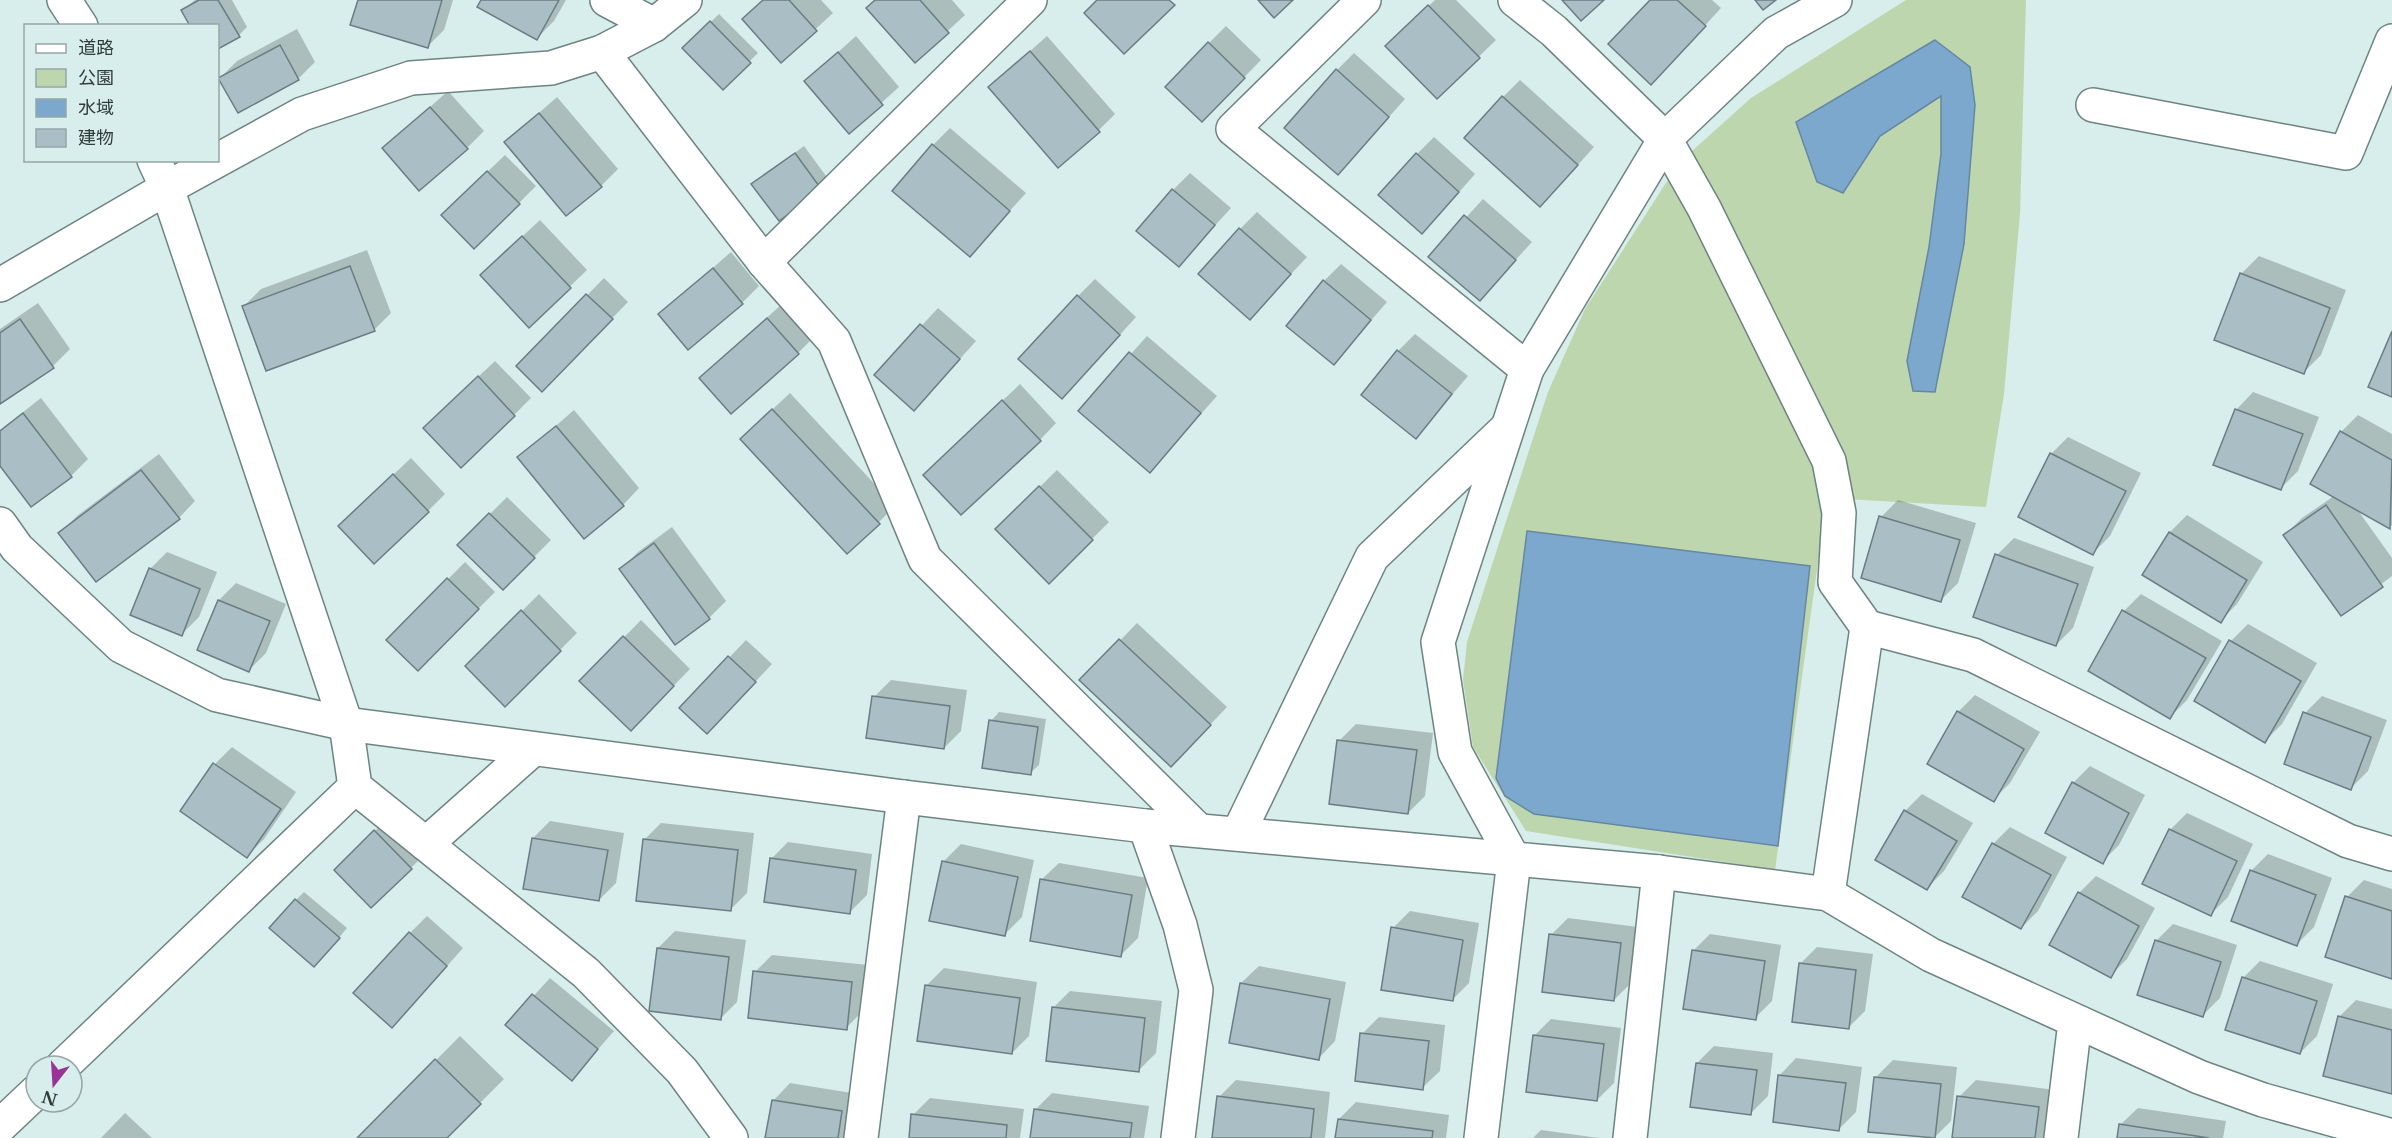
<svg xmlns="http://www.w3.org/2000/svg" width="2392" height="1138" font-family="'Libre Baskerville','Noto Sans JP',serif">
	<style>
		.green { fill: #bed6ae }
		.water { fill: #7ca8ce; stroke: #6687a2; stroke-width: 1.5 }
		.shadow { fill: #0003 }
		.building { fill: #aabfc5; stroke: #697d83; stroke-width: 1.5 }
		.lines { fill: none; stroke-linecap: round; stroke-linejoin: round }
		.minor-casing { stroke: #6e8481; stroke-width: 36 }
		.minor { stroke: #fff; stroke-width: 33 }
	</style>
	<rect width="100%" height="100%" fill="#d7eeec"/>
	<path class="green" d="M1906,0H2026L2020,214L2004,394L1986,507L1827,498L1775,870L1526,831L1473,747L1463,680L1467,642L1548,392L1585,309L1664,186L1682,160L1751,98Z"/>
	<g class="water">
		<path d="M1935,40L1970,67L1975,105L1964,244L1935,392L1913,391L1907,361L1929,247L1941,154V96L1880,136L1843,193L1817,182L1796,122Z"/>
		<path d="M1527,531L1810,566L1778,846L1534,814L1505,796L1496,778Z"/>
	</g>
	<g class="shadow">
		<path d="M195,0H232L247,27L239,35L218,48V26L183,10Z"/>
		<path d="M359,0H453L444,30L427,47Z"/>
		<path d="M483,0H566L554,21L537,38Z"/>
		<path d="M763,0H821L833,13L781,61Z"/>
		<path d="M876,0H952L965,15L915,61Z"/>
		<path d="M1435,0H1456L1496,40L1437,97L1387,46Z"/>
		<path d="M1652,0H1712L1721,8L1668,66Z"/>
		<path d="M719,14L758,53L723,87L684,48Z"/>
		<path d="M1226,26L1261,60L1219,103L1209,43Z"/>
		<path d="M297,29L315,62L298,79L239,111L220,78L237,61Z"/>
		<path d="M856,36L899,87L849,132L806,81Z"/>
		<path d="M1047,36L1115,114L1098,131L990,87Z"/>
		<path d="M1354,53L1405,99L1354,156L1337,70Z"/>
		<path d="M1520,80L1594,147L1557,188L1503,97Z"/>
		<path d="M448,91L484,131L467,148H384Z"/>
		<path d="M557,97L618,169L601,186L506,142Z"/>
		<path d="M950,128L1026,193L970,255L933,145Z"/>
		<path d="M1434,137L1475,174L1439,215L1417,154Z"/>
		<path d="M804,146L829,180L821,188L753,184Z"/>
		<path d="M505,155L536,186L519,203L460,198Z"/>
		<path d="M1190,173L1231,208L1179,265L1173,190Z"/>
		<path d="M1483,199L1532,242L1480,299L1430,257Z"/>
		<path d="M1257,212L1307,257L1250,318L1240,229Z"/>
		<path d="M540,220L587,270L529,326L499,258Z"/>
		<path d="M367,250L391,313L374,330L244,306L261,289Z"/>
		<path d="M731,252L759,286L742,303L660,314Z"/>
		<path d="M2259,256L2346,290L2321,355L2304,372L2216,339L2242,273Z"/>
		<path d="M1341,264L1387,302L1334,363L1324,281Z"/>
		<path d="M604,278L628,302L542,390L518,366Z"/>
		<path d="M1095,279L1136,317L1079,380L1078,296Z"/>
		<path d="M784,302L815,336L798,353L701,378Z"/>
		<path d="M38,303L70,349L53,366L0,402V329Z"/>
		<path d="M938,308L976,341L930,392L876,375Z"/>
		<path d="M1415,334L1468,376L1416,437L1398,351Z"/>
		<path d="M1147,336L1217,396L1150,471L1080,411Z"/>
		<path d="M495,361L531,398L514,415L442,411Z"/>
		<path d="M1020,384L1056,423L1040,440L942,458Z"/>
		<path d="M2253,392L2319,417L2298,471L2281,488L2236,410Z"/>
		<path d="M790,393L895,506L878,523L759,422Z"/>
		<path d="M41,398L88,459L71,476L0,464V430Z"/>
		<path d="M574,410L639,488L623,505L519,458Z"/>
		<path d="M2358,415L2392,434V525L2390,527L2357,509L2392,558V576L2341,614L2285,535L2302,518L2334,496L2341,432Z"/>
		<path d="M2068,437L2141,473L2110,536L2093,553L2051,454Z"/>
		<path d="M159,454L195,501L179,518L60,533L77,516Z"/>
		<path d="M411,458L445,494L428,511L357,509Z"/>
		<path d="M1057,470L1109,522L1049,582L997,529Z"/>
		<path d="M507,497L551,540L503,588L459,545Z"/>
		<path d="M1898,500L1976,523L1958,583L1941,600L1881,517Z"/>
		<path d="M2187,515L2263,562L2237,604L2220,621L2144,575L2170,532Z"/>
		<path d="M672,527L726,601L709,618L621,569L638,552Z"/>
		<path d="M2014,538L2094,567L2073,628L2056,645L1997,555Z"/>
		<path d="M167,552L217,572L199,617L182,634L150,569Z"/>
		<path d="M465,562L495,592L418,669L388,640Z"/>
		<path d="M236,583L286,604L266,653L249,670L199,649L219,600Z"/>
		<path d="M539,594L577,633L505,705L467,666Z"/>
		<path d="M2141,594L2222,641L2187,700L2170,717L2124,611Z"/>
		<path d="M641,620L690,669L648,712L581,681Z"/>
		<path d="M1137,623L1227,707L1188,748L1082,680Z"/>
		<path d="M2248,624L2317,663L2282,724L2265,741L2196,701L2231,641Z"/>
		<path d="M746,640L772,664L724,715L681,708Z"/>
		<path d="M891,680L967,690L961,731L944,748L874,697Z"/>
		<path d="M1975,695L2040,732L2010,783L1993,800L1958,712Z"/>
		<path d="M2322,696L2387,720L2368,771L2351,788L2305,713Z"/>
		<path d="M999,712L1046,719L1039,765L1030,773L991,721Z"/>
		<path d="M1356,724L1433,733L1425,796L1408,813L1339,741Z"/>
		<path d="M232,747L296,792L264,839L247,856L182,811L215,764Z"/>
		<path d="M2090,766L2145,795L2119,845L2102,862L2073,783Z"/>
		<path d="M1922,794L1973,823L1944,871L1927,888L1905,811Z"/>
		<path d="M2187,813L2253,844L2228,897L2211,914L2170,830Z"/>
		<path d="M392,814L428,851L411,868L336,870Z"/>
		<path d="M550,821L624,833L616,883L599,900L533,838Z"/>
		<path d="M661,823L754,833L747,893L730,910L644,840Z"/>
		<path d="M2010,827L2067,857L2038,911L2021,928L1993,844Z"/>
		<path d="M788,842L872,854L867,895L850,912L771,859Z"/>
		<path d="M961,844L1034,860L1022,917L1005,934L944,861Z"/>
		<path d="M2268,854L2332,878L2314,927L2297,944L2251,871Z"/>
		<path d="M1059,863L1148,878L1138,938L1121,955L1041,880Z"/>
		<path d="M2096,876L2155,908L2127,959L2110,976L2079,893Z"/>
		<path d="M2364,880L2392,889V977L2347,897Z"/>
		<path d="M304,892L347,928L323,957L296,900Z"/>
		<path d="M1410,911L1479,923L1469,983L1452,1000L1393,928Z"/>
		<path d="M427,916L463,948L409,1009L410,933Z"/>
		<path d="M1568,918L1638,927L1631,983L1614,1000L1551,935Z"/>
		<path d="M2173,924L2237,945L2220,998L2203,1015L2156,941Z"/>
		<path d="M675,931L746,940L737,1002L720,1019L658,948Z"/>
		<path d="M1710,934L1781,945L1772,1001L1755,1018L1693,951Z"/>
		<path d="M1817,947L1873,954L1865,1011L1848,1028L1800,964Z"/>
		<path d="M772,955L868,965L863,1011L846,1028L755,972Z"/>
		<path d="M2260,961L2333,984L2317,1036L2300,1053L2243,978Z"/>
		<path d="M1259,966L1346,982L1335,1041L1318,1059L1241,983Z"/>
		<path d="M944,968L1037,982L1029,1036L1012,1053L927,985Z"/>
		<path d="M550,978L614,1031L572,1079L507,1025Z"/>
		<path d="M1070,991L1162,1001L1156,1053L1139,1070L1053,1008Z"/>
		<path d="M2356,1000L2392,1009V1092L2339,1017Z"/>
		<path d="M1379,1017L1445,1025L1440,1071L1422,1088L1362,1034Z"/>
		<path d="M1551,1019L1621,1028L1614,1083L1597,1100L1534,1036Z"/>
		<path d="M460,1036L504,1079L445,1138H359Z"/>
		<path d="M1714,1046L1773,1053L1768,1096L1751,1113L1697,1063Z"/>
		<path d="M1796,1058L1862,1067L1856,1112L1839,1129L1779,1076Z"/>
		<path d="M1893,1060L1957,1067L1951,1121L1934,1138L1876,1077Z"/>
		<path d="M1236,1080L1330,1092L1325,1138H1214L1219,1097Z"/>
		<path d="M1976,1080L2055,1090L2049,1138H1953L1959,1097Z"/>
		<path d="M790,1083L858,1094L851,1138H767L773,1101Z"/>
		<path d="M1052,1093L1149,1106L1144,1138H1031L1035,1110Z"/>
		<path d="M930,1098L1024,1109L1020,1138H910L913,1115Z"/>
		<path d="M1356,1102L1449,1115L1446,1138H1337L1339,1119Z"/>
		<path d="M2138,1108L2226,1121L2223,1138H2118L2120,1125Z"/>
		<path d="M125,1113L152,1138H101Z"/>
		<path d="M1541,1130L1599,1138H1533Z"/>
	</g>
	<g class="building">
		<path d="M199,0H218L240,37L218,49V26H190L181,10Z"/>
		<path d="M358,0H442L428,48L350,25Z"/>
		<path d="M481,0H559L537,40L477,7Z"/>
		<path d="M763,0H789L817,31L781,63L742,19Z"/>
		<path d="M875,0H920L949,33L915,63L866,8Z"/>
		<path d="M1097,0H1169L1175,5L1124,54L1084,13Z"/>
		<path d="M1258,0H1293L1274,18Z"/>
		<path d="M1562,0H1604L1581,21Z"/>
		<path d="M1650,0H1677L1706,26L1651,85L1608,44Z"/>
		<path d="M1755,0H1776L1763,10Z"/>
		<path d="M1428,5L1480,58L1437,99L1385,46Z"/>
		<path d="M710,21L751,63L723,90L682,48Z"/>
		<path d="M1208,42L1245,78L1202,122L1165,87Z"/>
		<path d="M280,45L299,80L238,113L218,78Z"/>
		<path d="M1030,51L1100,132L1058,168L988,87Z"/>
		<path d="M838,52L883,105L849,134L804,81Z"/>
		<path d="M1336,69L1389,117L1338,175L1284,128Z"/>
		<path d="M1502,96L1578,165L1540,207L1464,138Z"/>
		<path d="M430,107L468,149L419,191L382,148Z"/>
		<path d="M539,113L602,187L566,216L504,142Z"/>
		<path d="M932,144L1010,211L970,257L892,191Z"/>
		<path d="M795,153L822,190L779,221L751,184Z"/>
		<path d="M1416,153L1459,192L1422,234L1378,195Z"/>
		<path d="M487,171L520,204L474,249L441,215Z"/>
		<path d="M1172,189L1215,225L1179,267L1136,231Z"/>
		<path d="M1464,215L1516,260L1480,301L1428,257Z"/>
		<path d="M1239,228L1291,274L1250,320L1198,274Z"/>
		<path d="M522,236L571,288L529,328L480,275Z"/>
		<path d="M350,266L375,331L266,371L242,306Z"/>
		<path d="M713,268L743,304L688,350L658,314Z"/>
		<path d="M2240,273L2330,308L2304,374L2214,340Z"/>
		<path d="M1323,280L1371,320L1334,365L1286,326Z"/>
		<path d="M586,294L613,319L542,392L516,366Z"/>
		<path d="M1077,295L1120,335L1062,399L1018,359Z"/>
		<path d="M767,318L799,354L731,414L699,378Z"/>
		<path d="M20,319L54,368L0,404V333Z"/>
		<path d="M920,324L960,359L914,411L874,375Z"/>
		<path d="M2392,331V397L2368,387Z"/>
		<path d="M1397,350L1452,394L1416,439L1361,395Z"/>
		<path d="M1129,352L1201,413L1150,473L1078,411Z"/>
		<path d="M478,376L515,416L461,468L423,428Z"/>
		<path d="M1002,400L1041,441L961,515L923,475Z"/>
		<path d="M772,409L880,524L847,554L740,439Z"/>
		<path d="M2235,409L2303,434L2281,490L2213,465Z"/>
		<path d="M23,413L72,477L31,507L0,466V431Z"/>
		<path d="M556,426L624,506L584,539L517,457Z"/>
		<path d="M2340,431L2392,460L2390,529L2310,484Z"/>
		<path d="M2050,453L2126,491L2093,555L2018,517Z"/>
		<path d="M141,470L180,519L96,582L58,533Z"/>
		<path d="M393,474L429,512L374,564L338,526Z"/>
		<path d="M1039,486L1093,540L1049,584L995,529Z"/>
		<path d="M2326,505L2383,587L2341,616L2283,535Z"/>
		<path d="M489,513L535,558L503,590L457,545Z"/>
		<path d="M1879,516L1960,540L1941,602L1861,578Z"/>
		<path d="M2169,532L2247,580L2221,623L2142,575Z"/>
		<path d="M654,543L710,619L675,645L619,569Z"/>
		<path d="M1995,554L2078,584L2056,646L1973,617Z"/>
		<path d="M149,568L200,589L182,636L130,615Z"/>
		<path d="M447,578L479,609L418,671L386,640Z"/>
		<path d="M218,600L270,621L249,672L197,650Z"/>
		<path d="M521,610L561,651L505,707L465,666Z"/>
		<path d="M2122,610L2206,658L2170,719L2088,671Z"/>
		<path d="M623,636L674,686L631,731L579,681Z"/>
		<path d="M1119,639L1211,725L1171,767L1079,680Z"/>
		<path d="M2229,640L2301,681L2265,743L2194,701Z"/>
		<path d="M728,656L756,682L707,734L679,708Z"/>
		<path d="M872,696L950,706L944,749L866,738Z"/>
		<path d="M1957,711L2024,749L1994,802L1927,764Z"/>
		<path d="M2303,712L2371,737L2351,790L2284,764Z"/>
		<path d="M989,720L1038,727L1031,775L982,768Z"/>
		<path d="M1337,740L1417,750L1408,814L1329,804Z"/>
		<path d="M213,763L281,809L247,858L180,811Z"/>
		<path d="M2072,782L2129,813L2103,864L2045,833Z"/>
		<path d="M1904,810L1957,841L1927,890L1875,860Z"/>
		<path d="M2169,829L2237,861L2211,916L2142,884Z"/>
		<path d="M374,830L412,869L371,908L334,870Z"/>
		<path d="M532,838L608,850L599,901L523,889Z"/>
		<path d="M643,839L738,850L731,911L636,901Z"/>
		<path d="M1992,843L2051,875L2021,929L1962,897Z"/>
		<path d="M770,858L856,870L850,914L764,902Z"/>
		<path d="M942,861L1018,877L1005,936L929,921Z"/>
		<path d="M2250,870L2316,895L2297,946L2231,921Z"/>
		<path d="M1040,879L1132,895L1121,957L1030,941Z"/>
		<path d="M2078,892L2139,926L2111,978L2049,945Z"/>
		<path d="M2345,896L2392,911V979L2325,957Z"/>
		<path d="M295,899L340,938L314,967L269,928Z"/>
		<path d="M1391,927L1463,940L1453,1001L1381,990Z"/>
		<path d="M409,932L447,966L392,1028L353,993Z"/>
		<path d="M1549,934L1621,943L1614,1001L1542,992Z"/>
		<path d="M2155,940L2221,962L2203,1017L2137,995Z"/>
		<path d="M657,948L729,957L721,1020L649,1011Z"/>
		<path d="M1692,950L1765,961L1756,1020L1683,1009Z"/>
		<path d="M1799,963L1856,970L1849,1029L1792,1022Z"/>
		<path d="M753,971L852,982L847,1030L748,1018Z"/>
		<path d="M2242,977L2317,1001L2300,1054L2225,1030Z"/>
		<path d="M1240,983L1330,999L1319,1060L1229,1043Z"/>
		<path d="M925,985L1020,998L1012,1054L917,1041Z"/>
		<path d="M532,994L598,1049L572,1081L505,1025Z"/>
		<path d="M1052,1007L1145,1018L1139,1072L1046,1061Z"/>
		<path d="M2338,1016L2392,1030V1094L2323,1076Z"/>
		<path d="M1360,1033L1429,1041L1423,1090L1355,1081Z"/>
		<path d="M1533,1035L1604,1044L1597,1101L1526,1092Z"/>
		<path d="M435,1059L481,1104L447,1138H357Z"/>
		<path d="M1696,1063L1757,1070L1751,1115L1690,1107Z"/>
		<path d="M1778,1075L1846,1083L1839,1131L1773,1122Z"/>
		<path d="M1874,1077L1941,1084L1935,1138L1868,1132Z"/>
		<path d="M1217,1096L1314,1109L1311,1138H1212Z"/>
		<path d="M1957,1096L2039,1107L2035,1138H1952Z"/>
		<path d="M772,1100L842,1111L838,1138H765Z"/>
		<path d="M1034,1109L1132,1123L1130,1138H1030Z"/>
		<path d="M911,1114L1007,1125L1006,1138H909Z"/>
		<path d="M1338,1119L1433,1131L1432,1138H1335Z"/>
		<path d="M2119,1124L2209,1138H2117Z"/>
	</g>
	<g class="lines">
		<g class="minor-casing">
			<g id="minor">
				<path d="M64,0L81,26"/>
				<path d="M607,0L654,25"/>
				<path d="M1364,0L1233,129L1527,369"/>
				<path d="M1515,0L1554,31L1665,139L1704,208L1829,461L1839,513L1835,582L1867,627"/>
				<path d="M602,52L764,262L1030,0"/>
				<path d="M2093,105L2346,153L2392,41"/>
				<path d="M154,160L167,188L346,724L355,787L586,973L682,1071L731,1138"/>
				<path d="M764,262L834,341L925,559L1198,830"/>
				<path d="M0,285L167,188L302,114L411,78L551,68L602,52L654,25L685,0"/>
				<path d="M0,524L17,548L121,646L217,695L346,724L904,797L1145,826L1659,872L1828,894L1931,955L2199,1077L2263,1100L2392,1136"/>
				<path d="M1145,826L1180,925L1196,990L1178,1138"/>
				<path d="M1238,834L1372,557L1504,431"/>
				<path d="M426,844L533,749"/>
				<path d="M1828,894L1867,627L1973,655L2348,841L2392,854"/>
				<path d="M63,1066L355,787"/>
				<path d="M0,1126L36,1092"/>
				<path d="M861,1138L904,797"/>
				<path d="M1481,1138L1514,860L1455,752L1438,642L1527,369L1665,139L1776,33L1835,0"/>
				<path d="M1630,1138L1659,872"/>
				<path d="M2061,1138L2075,1022"/>
			</g>
		</g>
		<use href="#minor" class="minor"/>
	</g>
	<rect x="24" y="24" width="195" height="138" fill="#d7eeec" stroke="#95a6a5" stroke-width="1.5"/>
	<rect x="36" y="44" width="30" height="9" fill="#ffffff" stroke="#95a6a5" stroke-width="1.5"/>
	<text x="78" y="54" font-size="18" fill="#313b3a">道路</text>
	<rect x="36" y="69" width="30" height="18" fill="#bed6ae" stroke="#95a6a5" stroke-width="1.5"/>
	<text x="78" y="84" font-size="18" fill="#313b3a">公園</text>
	<rect x="36" y="99" width="30" height="18" fill="#7ca8ce" stroke="#95a6a5" stroke-width="1.5"/>
	<text x="78" y="114" font-size="18" fill="#313b3a">水域</text>
	<rect x="36" y="129" width="30" height="18" fill="#aabfc5" stroke="#95a6a5" stroke-width="1.5"/>
	<text x="78" y="144" font-size="18" fill="#313b3a">建物</text>
	<g transform="translate(54 1084) rotate(197)"><circle r="28" fill="#d7eeec" stroke="#95a6a5" stroke-width="1.5"/>
	<path d="M0-4.5L10 22L0 15L-10 22Z" fill="#9a3397"/>
	<text y="-9" font-size="16" font-weight="bold" text-anchor="middle" fill="#313b3a">N</text>
	</g>
</svg>
